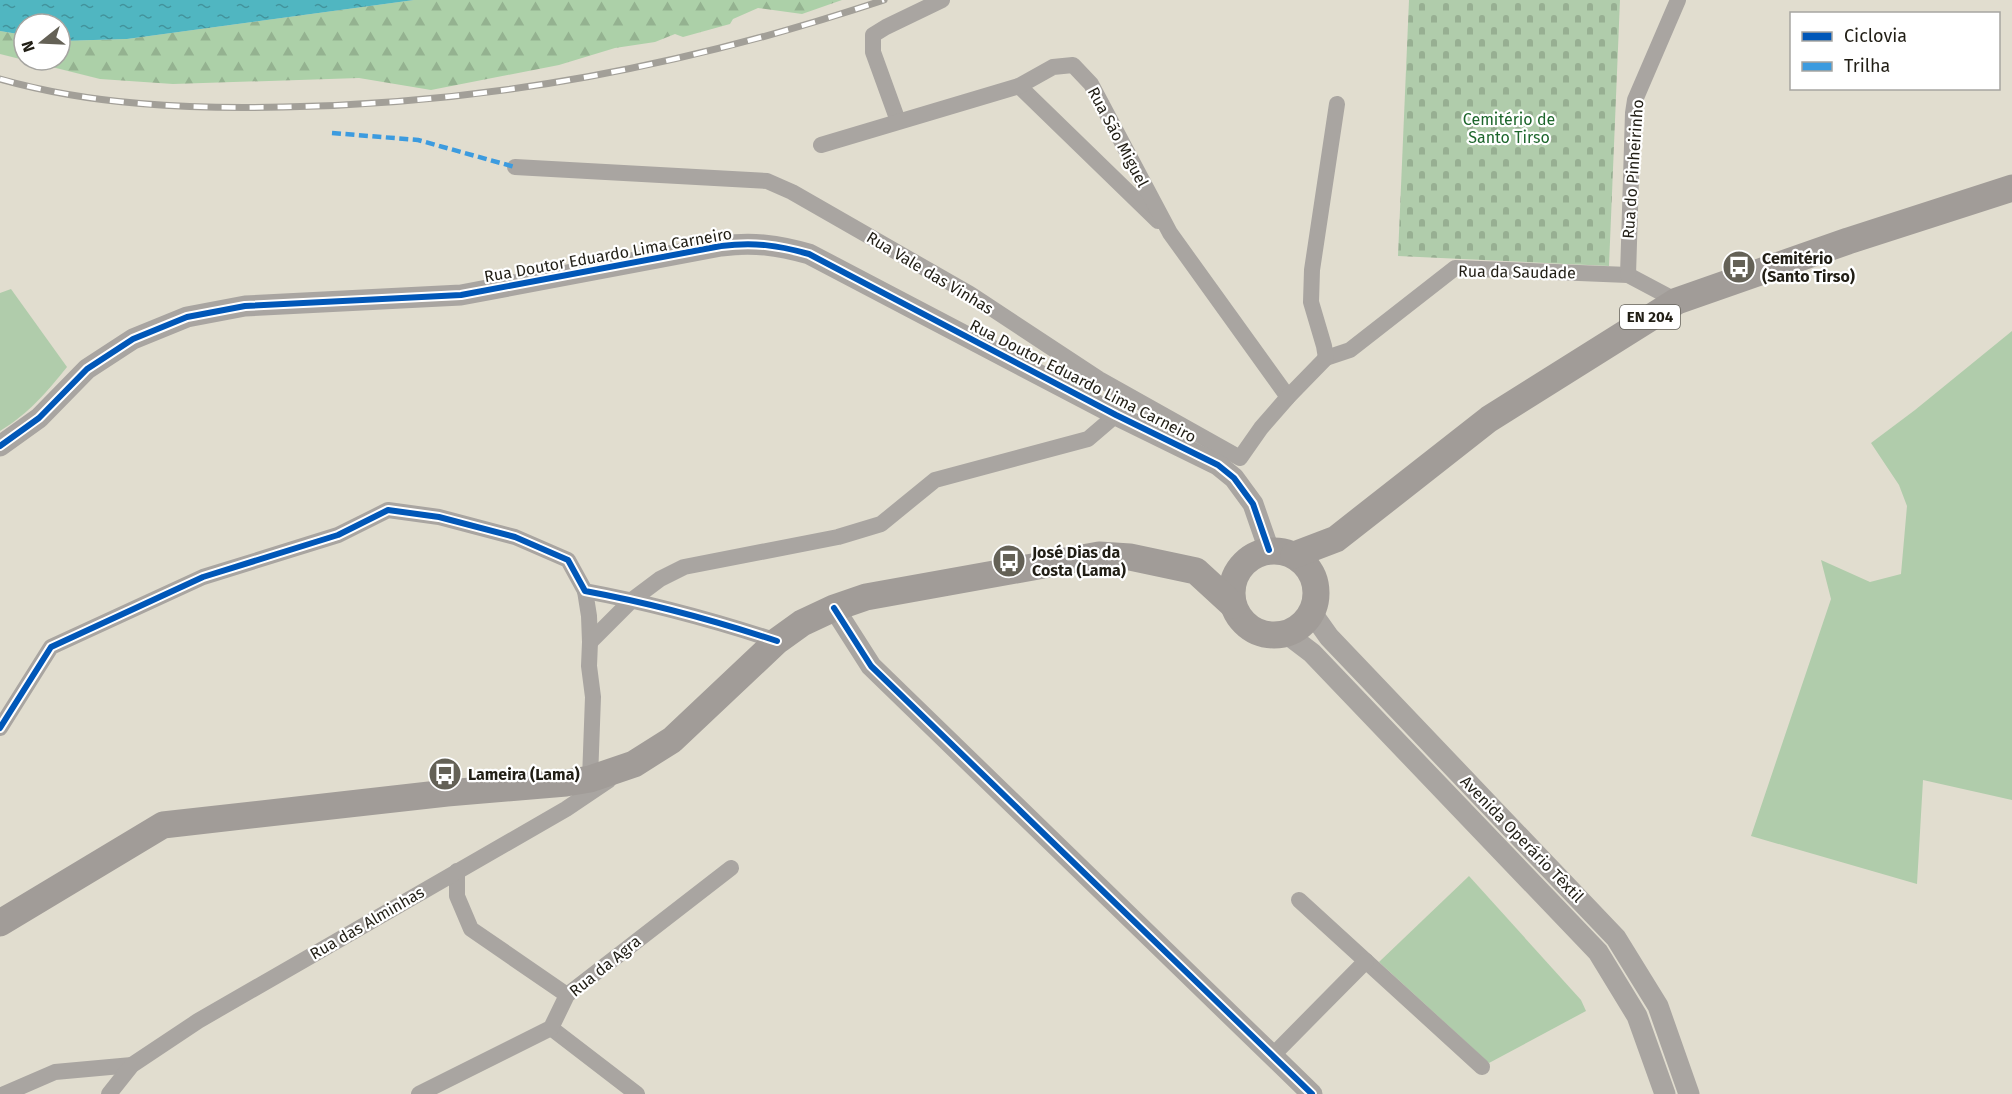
<svg xmlns="http://www.w3.org/2000/svg" width="2012" height="1094" font-family="'Fira Sans',sans-serif">
	<style>
		.grass { fill: #b0ccab }
		.forest { fill: url(#forest-firs) }
		.cemetery { fill: url(#cemetery-stones) }
		.water { fill: url(#water-ripples) }
		.lines { fill: none; stroke-linecap: round; stroke-linejoin: round }
		.minor { stroke: #a9a5a1; stroke-width: 16 }
		.tertiary { stroke: #a9a5a1; stroke-width: 21 }
		.primary { stroke: #a19c98; stroke-width: 27 }
		.rail-casing { stroke: #a29f98; stroke-width: 7 }
		.rail { stroke: #fff; stroke-width: 4.5; stroke-dasharray: 14; stroke-linecap: butt }
		.quiet { stroke: #3c9bdf; stroke-width: 4.5; stroke-dasharray: 9 4.5; stroke-linecap: butt }
		.cycleway-casing { stroke: #fff; stroke-width: 10 }
		.cycleway { stroke: #0057b8; stroke-width: 6 }
		.labels { text-anchor: middle; dominant-baseline: central; stroke-width: 4.5; stroke-linejoin: round; paint-order: stroke }
		.shield { fill: #fff; stroke: #64625b; stroke-width: 1.5 }
		.shield-label { font-size: 15px; font-weight: bold; fill: #211e15 }
		.park-label { font-size: 16px; fill: #1d662c; stroke: #fff }
		.street-label { font-size: 16px; fill: #211e15; stroke: #fff }
		.poi-label { font-size: 16px; font-weight: bold; fill: #211e15; stroke: #fff; text-anchor: start }
	</style>
	<defs>
		<pattern id="forest-firs" width="22" height="20" patternUnits="userSpaceOnUse" patternTransform="scale(1.5)"><rect width="22" height="20" fill="#acd0a8"/><path d="M5 1l3.5 6h-7zM16 11l3.5 6h-7z" fill="#94b290"/></pattern>
		<pattern id="cemetery-stones" width="16" height="16" patternUnits="userSpaceOnUse" patternTransform="scale(1.5)"><rect width="16" height="16" fill="#b0ccab"/><path d="M2 7V4a2 2 0 0 1 4 0v3zM10 15v-3a2 2 0 0 1 4 0v3z" fill="#97af92"/></pattern>
		<pattern id="water-ripples" width="26" height="14" patternUnits="userSpaceOnUse" patternTransform="scale(1.5)"><rect width="26" height="14" fill="#50b6c1"/><path d="M2 4q2-2 4 0t4 0M15 11q2-2 4 0t4 0" fill="none" stroke="#42939c"/></pattern>
	</defs>
	<rect width="100%" height="100%" fill="#e1ddcf"/>
	<g class="grass">
		<path d="M11,289L67,367C46,393 29,413 0,431V293Z"/>
		<path d="M2012,331V800L1923,780L1917,884L1751,836L1831,599L1821,560L1870,582L1901,574L1907,506L1899,485L1871,443L1915,410Z"/>
		<path d="M1469,876L1581,1000L1586,1011L1489,1063L1379,962Z"/>
	</g>
	<path class="forest" d="M414,0H842L802,14L758,8L733,19L730,24L683,37L675,34L655,42L615,48L559,65L431,90L359,78L173,84L100,79L0,54V31L24,35V60H60V41L127,39Z"/>
	<path class="cemetery" d="M1409,0H1620L1609,266L1398,256Z"/>
	<path class="water" d="M0,0H414L127,39L60,41V24H24V35L0,31Z"/>
	<g class="lines">
		<g class="minor">
			<path d="M1019,86L1158,221"/>
			<path d="M898,121L873,52V35L886,27L942,0"/>
			<path d="M821,145L1019,86L1053,67L1073,65L1091,84L1170,233L1288,397"/>
			<path d="M515,167L767,181L792,192L970,294L1099,379L1240,458L1261,428L1288,397L1326,358L1350,350L1455,268L1628,275L1677,301"/>
			<path d="M1628,275L1633,113L1635,100L1678,0"/>
			<path d="M1326,358L1324,346L1311,302L1312,270L1337,104"/>
			<path d="M585,591L589,616L590,642L589,666L593,697L590,779"/>
			<path d="M590,642L632,600L660,579L684,567L838,537L881,524L935,480L1088,439L1116,415"/>
			<path d="M0,728L51,647L203,577L338,535L388,510L439,517L515,537L568,560L585,591C650,603 713,620 777,641"/>
			<path d="M457,871V896L471,929L567,995"/>
			<path d="M1299,900L1482,1067"/>
			<path d="M551,1028L637,1094"/>
			<path d="M1272,1056L1366,961"/>
			<path d="M4,1094L55,1072L132,1065"/>
			<path d="M109,1094L132,1065L198,1021L566,809L609,780"/>
			<path d="M419,1094L551,1028L567,995L731,868"/>
		</g>
		<g class="tertiary">
			<path d="M0,446L39,418L87,369L133,339L187,317L245,306L461,295L721,246C754,242 777,245 809,254L1116,415L1218,465L1234,478L1253,504L1269,550"/>
			<path d="M834,608L871,666L1312,1094"/>
			<path d="M1312,613L1329,637L1616,938L1658,1006L1689,1094"/>
			<path d="M1287,634L1312,653L1598,952L1637,1016L1665,1094"/>
		</g>
		<g class="primary">
			<circle cx="1274" cy="593" r="42"/>
			<path d="M1294,555L1336,539L1489,419L1677,301L1848,241L2012,188"/>
			<path d="M0,923L163,825L447,793L566,783L590,779L634,764L672,740L777,641L802,623L834,608L866,597L1099,555L1130,557L1196,571L1233,605"/>
		</g>
		<g class="rail-casing">
			<path id="rail" d="M0,79C92,105 188,109 283,107C492,103 686,66 884,0"/>
		</g>
		<use href="#rail" class="rail"/>
		<path class="quiet" d="M332,133L418,140L515,167"/>
		<g class="cycleway-casing">
			<g id="cycleway">
				<path d="M0,446L39,418L87,369L133,339L187,317L245,306L461,295L721,246C754,242 777,245 809,254L1116,415L1218,465L1234,478L1253,504L1269,550"/>
				<path d="M834,608L871,666L1312,1094"/>
				<path d="M0,728L51,647L203,577L338,535L388,510L439,517L515,537L568,560L585,591C650,603 713,620 777,641"/>
			</g>
		</g>
		<use href="#cycleway" class="cycleway"/>
	</g>
	<defs>
		<g id="bus-disc" transform="scale(1.725)"><circle r="9.5" fill="#646156" stroke="#fff"/><path d="M-5-6H5V4H4V6H2V4H-2V6H-4V4H-5ZM-3.5-4V0h7V-4ZM-3.5 1.2v1.5H-2V1.2ZM2 1.2v1.5H3.5V1.2Z" fill="#fff"/></g>
	</defs>
	<g fill-rule="evenodd">
		<use href="#bus-disc" x="1739" y="267"/>
		<use href="#bus-disc" x="1009" y="561"/>
		<use href="#bus-disc" x="445" y="774"/>
	</g>
	<g class="labels">
		<rect class="shield" x="1620" y="305" width="60" height="24" rx="4.5"/>
		<g class="shield-label">
			<text x="1650" y="317">EN 204</text>
		</g>
		<g class="park-label">
			<text x="1509" y="119">Cemitério de<tspan x="1509" dy="18">Santo Tirso</tspan></text>
		</g>
		<g class="street-label">
			<text transform="translate(1118 137) rotate(62)">Rua São Miguel</text>
			<text transform="translate(1633 169) rotate(-86)">Rua do Pinheirinho</text>
			<text transform="translate(608 255) rotate(-10)">Rua Doutor Eduardo Lima Carneiro</text>
			<text transform="translate(1517 272) rotate(1)">Rua da Saudade</text>
			<text transform="translate(930 273) rotate(31)">Rua Vale das Vinhas</text>
			<text transform="translate(1083 381) rotate(27)">Rua Doutor Eduardo Lima Carneiro</text>
			<text transform="translate(1522 839) rotate(46)">Avenida Operário Têxtil</text>
			<text transform="translate(367 923) rotate(-30)">Rua das Alminhas</text>
			<text transform="translate(605 966) rotate(-39)">Rua da Agra</text>
		</g>
		<g class="poi-label">
			<text x="1762" y="258">Cemitério<tspan x="1762" dy="18">(Santo Tirso)</tspan></text>
			<text x="1032" y="552">José Dias da<tspan x="1032" dy="18">Costa (Lama)</tspan></text>
			<text x="468" y="774">Lameira (Lama)</text>
		</g>
	</g>
	<rect x="1790" y="12" width="210" height="78" fill="#ffffff" stroke="#a6a5a1" stroke-width="1.5"/>
	<rect x="1802" y="32" width="30" height="9" fill="#0057b8" stroke="#a6a5a1" stroke-width="1.5"/>
	<text x="1844" y="42" font-size="18" fill="#211e15">Ciclovia</text>
	<rect x="1802" y="62" width="30" height="9" fill="#3c9bdf" stroke="#a6a5a1" stroke-width="1.5"/>
	<text x="1844" y="72" font-size="18" fill="#211e15">Trilha</text>
	<g transform="translate(42 42) rotate(252)"><circle r="28" fill="#ffffff" stroke="#a6a5a1" stroke-width="1.5"/>
	<path d="M0-4.5L10 22L0 15L-10 22Z" fill="#646156"/>
	<text y="-9" font-size="16" font-weight="bold" text-anchor="middle" fill="#211e15">N</text>
	</g>
</svg>
